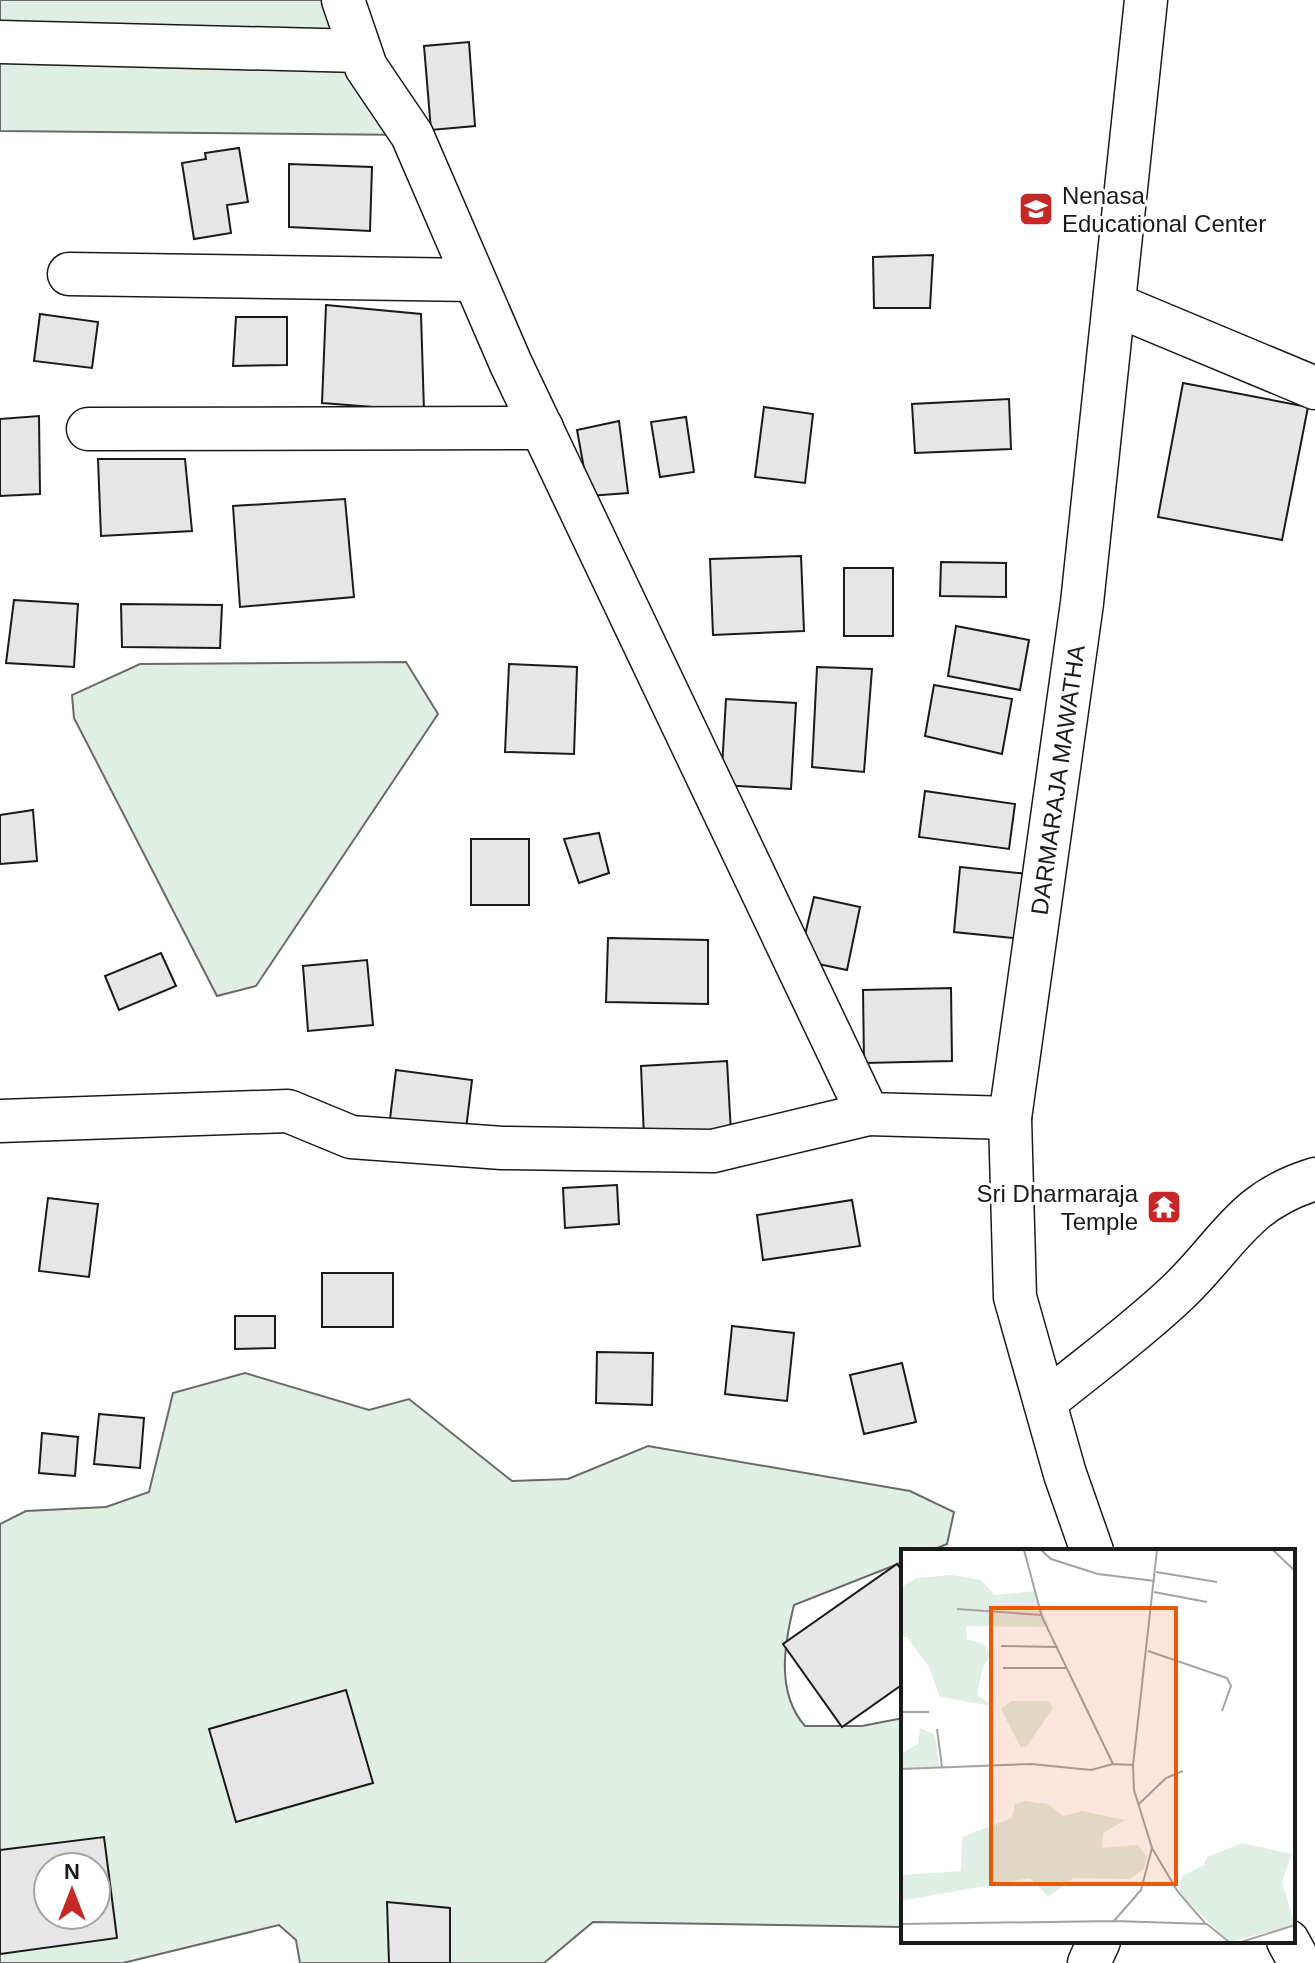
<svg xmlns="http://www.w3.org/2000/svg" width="1315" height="1963" font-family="Helvetica,sans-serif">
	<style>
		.green { fill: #e0efe3; stroke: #6a6a6a; stroke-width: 2; fill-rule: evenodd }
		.building { fill: #e6e6e6; stroke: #1a1a1a; stroke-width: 2; fill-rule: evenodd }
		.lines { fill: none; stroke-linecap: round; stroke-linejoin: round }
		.minor-casing { stroke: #1a1a1a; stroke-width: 45 }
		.minor { stroke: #fff; stroke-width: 42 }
		.labels { text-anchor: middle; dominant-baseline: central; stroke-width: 6; stroke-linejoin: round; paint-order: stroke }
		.poi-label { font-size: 24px; fill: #1a1a1a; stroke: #fff; text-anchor: start }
		.street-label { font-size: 24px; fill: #1a1a1a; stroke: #fff }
		.inset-road { fill: none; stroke: #a3a3a3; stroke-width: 2 }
		.view { fill: #e8590c; fill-opacity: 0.15; stroke: #e8590c; stroke-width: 4 }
		.inset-edge { fill: none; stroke: #1a1a1a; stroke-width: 4 }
	</style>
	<rect width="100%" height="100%" fill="#fff"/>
	<g class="green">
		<path d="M0,0H343L412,135L0,131Z"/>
		<path d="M406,662L438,714L256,986L217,996L74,718L72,695L140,664Z"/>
		<path d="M245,1373L369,1410L409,1399L512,1481L568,1479L648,1446L910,1491L954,1512L947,1544L930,1551H903V1562L794,1605C784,1645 776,1693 805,1726H862L903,1718V1927L593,1922L544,1963H300L296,1940L279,1925L123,1963H0V1524L26,1511L106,1507L149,1492L173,1393ZM48,1867H96V1915H48Z"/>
	</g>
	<g class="building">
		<path d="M469,42L475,126L431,130L424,46Z"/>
		<path d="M239,148L248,202L227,205L231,233L194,239L182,163L206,159L205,153Z"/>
		<path d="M289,164L372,167L370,231L289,227Z"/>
		<path d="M933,255L930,308H874L873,257Z"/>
		<path d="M326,305L421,314L424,411L322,403Z"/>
		<path d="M40,314L98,322L92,368L34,361Z"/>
		<path d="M236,317H287V365L233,366Z"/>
		<path d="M1183,383L1308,407L1282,540L1158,517Z"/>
		<path d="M1009,399L1011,449L915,453L912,404Z"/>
		<path d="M764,407L813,414L805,483L755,477Z"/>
		<path d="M39,416L40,494L0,496V419Z"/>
		<path d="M686,417L694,472L660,477L651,422Z"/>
		<path d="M619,421L628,493L589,496L577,430Z"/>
		<path d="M98,459H185L192,531L101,536Z"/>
		<path d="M345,499L354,597L240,607L233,506Z"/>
		<path d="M801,556L804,631L713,635L710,559Z"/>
		<path d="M941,562L1006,563V597L940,596Z"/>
		<rect x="844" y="568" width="49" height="68"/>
		<path d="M14,600L78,604L74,667L6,663Z"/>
		<path d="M121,604L222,605L220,648L122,647Z"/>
		<path d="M956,626L1029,640L1020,690L948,676Z"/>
		<path d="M509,664L577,667L574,754L505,752Z"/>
		<path d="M817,667L872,669L864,772L812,767Z"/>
		<path d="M934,685L1012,699L1002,754L925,736Z"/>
		<path d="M726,699L796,703L791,789L721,785Z"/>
		<path d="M925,791L1015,804L1009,849L919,837Z"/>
		<path d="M33,810L37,861L0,864V815Z"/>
		<path d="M599,833L609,873L579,883L564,839Z"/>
		<rect x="471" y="839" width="58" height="66"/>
		<path d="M960,867L1029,874L1023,939L954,932Z"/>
		<path d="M814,897L860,907L847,970L799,960Z"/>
		<path d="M608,938L708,940V1004L606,1002Z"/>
		<path d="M161,953L176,986L119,1010L105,976Z"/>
		<path d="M367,960L373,1025L308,1031L303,966Z"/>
		<path d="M951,988L952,1061L864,1063L863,990Z"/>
		<path d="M727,1061L731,1133L644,1138L641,1066Z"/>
		<path d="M396,1070L472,1080L466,1129L390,1119Z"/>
		<path d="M617,1185L619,1224L565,1228L563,1188Z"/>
		<path d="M48,1198L98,1204L89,1277L39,1271Z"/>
		<path d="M852,1200L860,1246L763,1260L757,1215Z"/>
		<rect x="322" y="1273" width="71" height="54"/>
		<path d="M235,1316H275V1348L235,1349Z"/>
		<path d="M732,1326L794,1333L787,1401L725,1394Z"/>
		<path d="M597,1352L653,1353L652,1405L596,1403Z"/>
		<path d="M902,1363L916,1422L864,1434L850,1375Z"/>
		<path d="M99,1414L144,1418L140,1468L94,1464Z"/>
		<path d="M42,1433L78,1437L75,1476L39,1473Z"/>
		<path d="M897,1564L903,1572V1684L842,1727L783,1644Z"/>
		<path d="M346,1690L373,1783L236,1822L209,1729Z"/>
		<path d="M104,1837L117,1938L0,1954V1850ZM48,1867H96V1915H48Z"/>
		<path d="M387,1902L450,1908V1963H389Z"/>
	</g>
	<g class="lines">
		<g class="minor-casing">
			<g id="minor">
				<path d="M343,0L366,67L412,135L511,364L868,1114L1010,1118"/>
				<path d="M0,42L360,51"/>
				<path d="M69,274L474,280"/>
				<path d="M1116,305L1315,388"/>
				<path d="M88,429L542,428"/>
				<path d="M0,1121L288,1111L351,1137L502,1148L713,1151L868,1114"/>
				<path d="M1045,1402C1089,1366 1136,1332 1177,1293C1228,1245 1242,1201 1315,1179"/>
				<path id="s1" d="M1092,1551L1065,1474L1015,1297L1010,1118L1082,603L1146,0"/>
				<path d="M1288,1941L1300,1963"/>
				<path d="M1089,1963L1099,1941"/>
			</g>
		</g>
		<use href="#minor" class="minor"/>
	</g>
	<defs>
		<g id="university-square" transform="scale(1.8)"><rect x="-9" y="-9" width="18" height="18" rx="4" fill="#c62828" stroke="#fff"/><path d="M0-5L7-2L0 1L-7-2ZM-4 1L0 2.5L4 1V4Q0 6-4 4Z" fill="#fff"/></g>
		<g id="temple-square" transform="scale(1.8)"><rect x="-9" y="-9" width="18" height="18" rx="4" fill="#c62828" stroke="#fff"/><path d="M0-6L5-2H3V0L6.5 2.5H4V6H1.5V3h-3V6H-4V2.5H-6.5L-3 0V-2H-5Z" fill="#fff"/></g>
	</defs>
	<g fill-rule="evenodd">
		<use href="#university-square" x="1036" y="209"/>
		<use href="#temple-square" x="1164" y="1207"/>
	</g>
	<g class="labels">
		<g class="poi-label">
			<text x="1062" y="195">Nenasa<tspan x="1062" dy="28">Educational Center</tspan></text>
			<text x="1138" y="1193" text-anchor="end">Sri Dharmaraja<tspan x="1138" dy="28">Temple</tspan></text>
		</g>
		<g class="street-label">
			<text stroke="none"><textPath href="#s1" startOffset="786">DARMARAJA MAWATHA</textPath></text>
		</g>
	</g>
	<g transform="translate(901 1549)">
		<rect width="394" height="394" fill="#fff"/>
		<path d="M51,26L80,31L94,46L134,42L148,78L65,77L66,90L84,96L91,105L82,118L76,145L91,157L39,148L28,118L6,88H0V38L16,29ZM110,152H147L152,159L126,197L120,199L100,160ZM19,179L34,186L38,218L0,220V205L17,195ZM124,252L147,255L162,267L181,262L224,271L202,284L201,299L237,296L246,308L243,320L229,330L173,329L147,348L129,329L0,352V326L60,322L61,288L111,269L114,255ZM341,294L391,305L381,333L394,376L328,393L277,343L281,327L303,316L306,308Z" fill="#e0efe3"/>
		<path class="inset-road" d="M123,1L141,68L212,215L232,216M140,1L150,10L197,25L254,32M372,1L394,22M255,23L316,33M253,43L306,53M56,60L141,66M100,97L157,98M247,102L326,129L330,137L321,162M102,119H166M0,163H28M36,180L41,218M0,220L130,215L190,221L212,215M237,256L265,229L282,222M251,299L277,343L304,374M213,372L306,375L328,393M0,375L213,372L240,341L251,299L233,241L232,216L256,1M340,393L394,376"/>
		<path class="view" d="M90,59H275V335H90Z"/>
		<rect width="394" height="394" class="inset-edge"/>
	</g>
	<g transform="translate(72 1891)"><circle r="38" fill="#ffffff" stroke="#a3a3a3" stroke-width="2"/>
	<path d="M0-6L14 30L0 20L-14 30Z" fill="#c62828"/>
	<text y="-12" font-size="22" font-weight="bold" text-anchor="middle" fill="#1a1a1a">N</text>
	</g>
</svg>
